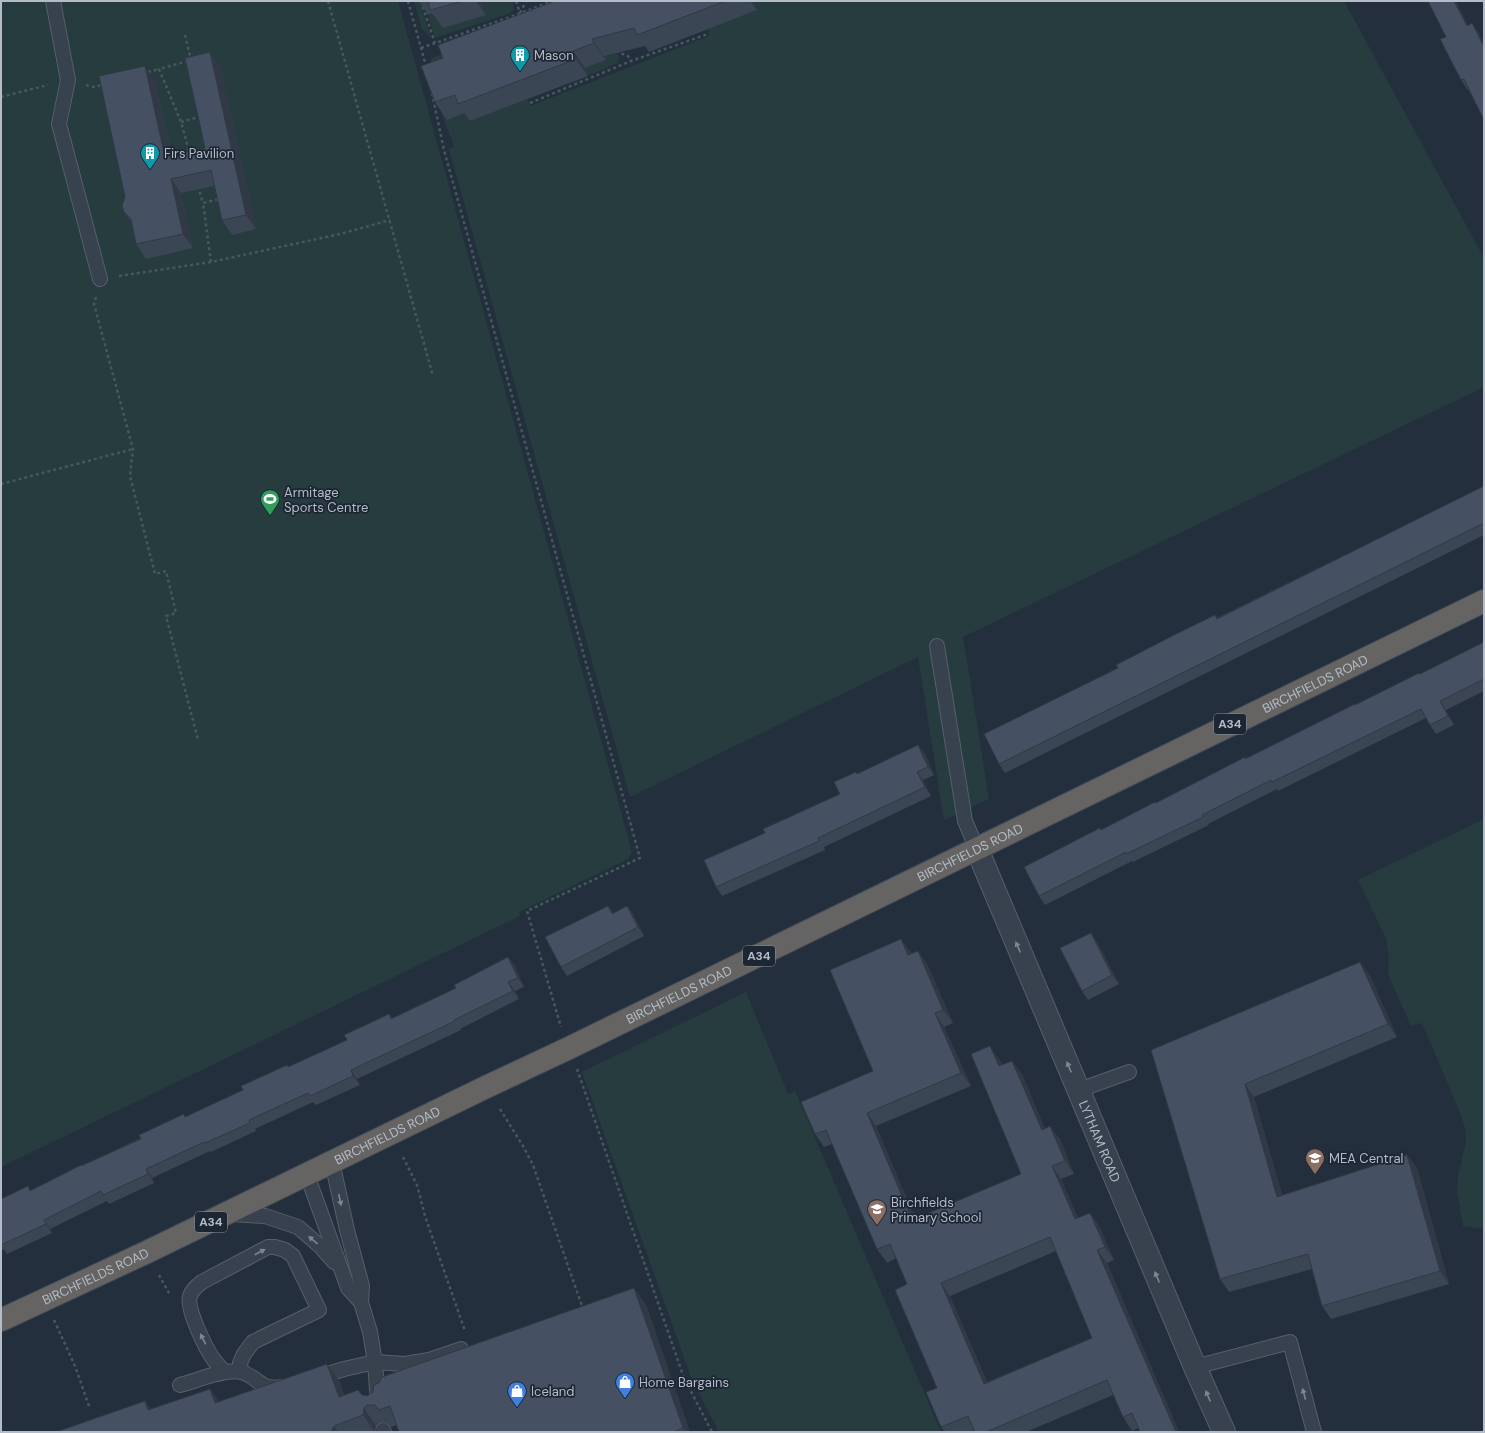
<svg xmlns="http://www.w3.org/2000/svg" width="1485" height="1433" font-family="'DM Sans',sans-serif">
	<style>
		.green { fill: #263c3f }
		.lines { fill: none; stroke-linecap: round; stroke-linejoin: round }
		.service-casing { stroke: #565f6c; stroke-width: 16 }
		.minor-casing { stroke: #565f6c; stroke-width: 24 }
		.trunk-casing { stroke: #434c59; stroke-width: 24 }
		.path { stroke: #44595c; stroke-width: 2.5; stroke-dasharray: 3 3; stroke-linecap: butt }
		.service { stroke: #38414e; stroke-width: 14 }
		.minor { stroke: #38414e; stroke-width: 22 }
		.trunk { stroke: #656462; stroke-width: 22 }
		.wall { fill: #3b4654; fill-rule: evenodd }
		.shaded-wall { fill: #303945 }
		.building { fill: #455162; stroke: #303945; fill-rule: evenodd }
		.oneway { fill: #7c8592 }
		.labels { text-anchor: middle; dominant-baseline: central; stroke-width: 3.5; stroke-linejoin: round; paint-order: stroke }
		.shield { fill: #1d2633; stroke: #878f9c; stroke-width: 1 }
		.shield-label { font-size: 12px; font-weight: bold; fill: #b4bcc9 }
		.poi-label { font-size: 13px; fill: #b4bcc9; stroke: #1d2633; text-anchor: start }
		.street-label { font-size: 13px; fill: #b4bcc9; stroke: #1d2633 }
	</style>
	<rect width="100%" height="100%" fill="#242f3e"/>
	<g class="green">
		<path d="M1,1H398L632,852L628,859L519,912L520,916L1,1167Z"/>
		<path d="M414,1H420L431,38L422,29Z"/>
		<path d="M483,1H513L514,9L510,13L435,38L428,15L439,9L486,15Z"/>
		<path d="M754,1H1344L1484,258V387L963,637L989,799L944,820L918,657L630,797L449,149L454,146C448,128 422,73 432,58L506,30L467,112L470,121L528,99L530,106L709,36L708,29L757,10Z"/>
		<path d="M574,6L619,56L618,63L588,76L585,68L605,60Z"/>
		<path d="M1484,819V1229L1463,1226L1457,1191L1458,1176L1466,1142L1465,1128L1460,1112L1422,1023L1411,1026L1388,974L1389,958L1386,938L1358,880Z"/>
		<path d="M746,992L788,1094L795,1091L941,1432H719L692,1380L582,1072Z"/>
	</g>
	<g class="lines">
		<g class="service-casing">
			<g id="service">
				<path d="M53,1L68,80L59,124L100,279"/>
				<path d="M937,646L965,821L977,849"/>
				<path d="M1079,1090L1129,1072"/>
				<path d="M307,1175L348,1288L361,1302"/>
				<path d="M229,1214L265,1216L298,1227L321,1247L334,1262"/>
				<path d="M1195,1367L1290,1342L1314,1432"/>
				<path d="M224,1372C221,1368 217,1364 214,1360C206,1349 186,1309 190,1296C192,1290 198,1285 202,1282L268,1247H275L285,1250L293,1256L319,1310L253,1342L244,1354L240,1363L241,1372"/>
				<path d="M315,1378L344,1369L375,1362L370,1332L361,1302L362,1286L347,1230L332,1162"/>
				<path d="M180,1385C196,1381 226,1368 241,1372C258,1376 259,1391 283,1387"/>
				<path d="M378,1403L375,1362L405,1364L429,1360L461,1349"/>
				<path d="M383,1430L384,1432"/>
			</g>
		</g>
		<g class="minor-casing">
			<g id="minor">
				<path id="s1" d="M977,849L1195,1367L1224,1432"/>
			</g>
		</g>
		<g class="trunk-casing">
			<g id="trunk">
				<path id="s2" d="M1,1320L147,1252L486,1087L569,1048L1484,601"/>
			</g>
		</g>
		<g class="path">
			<path d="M328,1L433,376"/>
			<path d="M408,1L426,66"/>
			<path d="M421,1L435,43"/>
			<path d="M516,1L520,13"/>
			<path d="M520,13L526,1"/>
			<path d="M185,35L191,60"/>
			<path d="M421,48L510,17L553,1"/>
			<path d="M617,50L618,52L628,56L631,61"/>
			<path d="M188,61L159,69L181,122L190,154"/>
			<path d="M148,72L159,69"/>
			<path d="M86,85L94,87L102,85"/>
			<path d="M432,93L444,150L640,858L527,911L561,1027"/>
			<path d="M1,97L48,85"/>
			<path d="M530,103L631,61L708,34"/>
			<path d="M181,122L202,116"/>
			<path d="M198,186L203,203"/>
			<path d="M211,262L203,203L220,199"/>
			<path d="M119,276L211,262L340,234L390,220"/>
			<path d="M96,297L94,304L133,449L130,476L155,574L166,571L176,613L166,616L198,740"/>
			<path d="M1,484L133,449"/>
			<path d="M577,1069L684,1378L712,1432"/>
			<path d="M500,1109L523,1146L533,1165L583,1309"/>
			<path d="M403,1157L417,1185L425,1216L465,1331"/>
			<path d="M159,1275L170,1295"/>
			<path d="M54,1320L75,1366L89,1406"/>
		</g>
		<use href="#service" class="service"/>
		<use href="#minor" class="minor"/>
		<use href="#trunk" class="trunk"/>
	</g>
	<g class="wall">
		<path d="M419,1H482L486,15L443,28L432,13L428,15Z"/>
		<path d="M555,1H754L757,10L649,52L645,46L604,56L606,60L585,68L588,76L470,121L464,113L447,120L435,102L443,58Z"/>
		<path d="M1468,25L1478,32L1484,44V120L1468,89H1467L1461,80L1446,37Z"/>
		<path d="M210,52L221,67L256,229L232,235L222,220L214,186L181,193L193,248L146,259L136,244L132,223L124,212L125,197L145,66L155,81L172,155L205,148Z"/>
		<path d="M1484,486V535L1005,773L999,764L1118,668L1215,615L1217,618Z"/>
		<path d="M1484,642V691L1446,710L1454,725L1436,734L1430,725L1426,718L1278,791L1277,789L1208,824L1209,825L1133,862L1132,861L1045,905L1039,896L1101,830L1355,705L1420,674Z"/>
		<path d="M918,745L925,754L934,775L923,780L931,796L824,847L825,850L722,896L716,887L765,833L840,794L857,774Z"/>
		<path d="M608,906L613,913L627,906L633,914L644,936L567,976L561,967Z"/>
		<path d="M1091,933L1097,942L1119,984L1088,1000L1082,991Z"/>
		<path d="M918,951L927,964L953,1023L944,1027L971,1086L876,1126L915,1219L1021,1174L999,1059L1002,1065L1022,1074L1045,1129L1060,1139L1074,1174L1061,1179L1078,1218L1090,1213L1099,1226L1114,1260L1107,1263L1179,1432H1140L1138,1428L1132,1431L1123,1417L1113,1395L1026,1432H975L974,1430L969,1432H945L941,1427L937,1388L907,1284L896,1258L887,1263L877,1249L832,1144L824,1147L815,1134L873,1071L911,952V954ZM1056,1251L1092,1338L987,1382L950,1296Z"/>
		<path d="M508,957L515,966L524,987L515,991L519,999L460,1029L461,1030L357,1079L360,1085L316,1105L313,1102L255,1129L256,1131L211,1152L210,1151L152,1178L154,1183L109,1204L107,1201L50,1229L52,1233L7,1254L4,1249L1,1251V1199L31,1190L81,1166L243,1090L289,1067L347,1040L389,1014L392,1018L456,988Z"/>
		<path d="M1370,976L1397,1037L1254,1097L1282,1195L1407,1155L1417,1168L1449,1284L1331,1319L1322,1306L1312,1269L1229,1292L1220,1279L1151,1050Z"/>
		<path d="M634,1288L646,1305L690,1432H399L397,1425L391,1427L387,1423L380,1422L376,1426L375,1432H56L145,1401L151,1410L210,1389L219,1402L340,1382L344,1395H362L367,1396Z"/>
	</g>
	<g class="shaded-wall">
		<path d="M476,1H482L486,15Z"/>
		<path d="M750,1H754L757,10Z"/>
		<path d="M1454,1H1456L1473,35L1467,26Z"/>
		<path d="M1472,23L1478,32L1484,44V47Z"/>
		<path d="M592,39L604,56L606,60L594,43Z"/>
		<path d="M573,51L585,68L588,76L576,59Z"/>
		<path d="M210,52L221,67L256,229L246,215Z"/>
		<path d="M145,66L155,81L175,171L165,157Z"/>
		<path d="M171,179L181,193L193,248L183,234Z"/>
		<path d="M1440,701L1446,710L1454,725L1448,716Z"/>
		<path d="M918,745L925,754L934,775L928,767Z"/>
		<path d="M917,772L923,780L931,796L925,787Z"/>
		<path d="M627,906L633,914L644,936L638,927Z"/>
		<path d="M1091,933L1097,942L1119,984L1112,975Z"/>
		<path d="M901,939L911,952L918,968L908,955Z"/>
		<path d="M918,951L927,964L953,1023L943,1010Z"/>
		<path d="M508,957L515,966L524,987L518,978Z"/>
		<path d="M1360,962L1370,976L1397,1037L1388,1024Z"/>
		<path d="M508,982L515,991L519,999L513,991Z"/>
		<path d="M935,1013L944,1027L971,1086L961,1073Z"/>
		<path d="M990,1046L999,1059L1008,1080L999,1066Z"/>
		<path d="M1012,1061L1022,1074L1051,1143L1042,1130Z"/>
		<path d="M351,1070L357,1079L360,1085L353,1076Z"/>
		<path d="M1245,1084L1254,1097L1286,1210L1277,1197Z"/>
		<path d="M867,1113L876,1126L922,1233L912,1220Z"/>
		<path d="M1050,1126L1060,1139L1074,1174L1065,1161Z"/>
		<path d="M1407,1155L1417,1168L1449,1284L1440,1271Z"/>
		<path d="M1052,1166L1061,1179L1084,1232L1075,1219Z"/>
		<path d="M146,1169L152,1178L154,1183L148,1174Z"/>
		<path d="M1090,1213L1099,1226L1114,1260L1105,1247Z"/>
		<path d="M44,1220L50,1229L52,1233L46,1224Z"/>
		<path d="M1097,1250L1107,1263L1179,1432H1176Z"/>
		<path d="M941,1283L950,1296L993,1397L984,1384Z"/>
		<path d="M634,1288L646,1305L690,1432H685L683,1428Z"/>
		<path d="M327,1364L340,1382L351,1414L339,1397Z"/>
		<path d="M210,1389L222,1406L215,1403Z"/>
		<path d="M145,1401L157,1418L148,1410Z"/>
		<path d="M364,1408L376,1426L375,1432L363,1415Z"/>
		<path d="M334,1426L338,1432H331Z"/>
	</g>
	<g class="building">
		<path d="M428,1H463L430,10Z"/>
		<path d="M555,1H725L637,35L634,28L592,39L594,43L573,51L576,59L458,104L455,95L435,102L421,66L443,58L438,45Z"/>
		<path d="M1428,1H1454L1467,26L1472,23L1484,47V120L1464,79L1461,80L1440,39L1446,37Z"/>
		<path d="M210,52L246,215L222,220L211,170L171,179L183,234L136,244L131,219L124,212L122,206L125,197L99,76L145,66L165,157L205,148L185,58Z"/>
		<path d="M1484,486V523L999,764L984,734L1118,668L1116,665L1174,635L1215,615L1217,619Z"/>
		<path d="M1484,642V679L1440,701L1448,716L1430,725L1421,709L1272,782L1271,780L1202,815L1203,817L1126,854V852L1039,896L1024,867L1100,828L1101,830L1155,802L1156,803L1245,757V759L1355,704V705L1419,673L1420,674Z"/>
		<path d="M918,745L928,767L917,772L925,787L818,838L819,841L716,887L704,860L765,833L763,829L840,794L834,782L856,772L857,774Z"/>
		<path d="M608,906L612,914L627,906L638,927L561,967L545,937Z"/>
		<path d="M1091,933L1112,975L1082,991L1060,948Z"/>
		<path d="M901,939L908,955L918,951L943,1010L935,1013L961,1073L867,1113L912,1220L1021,1174L971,1054L990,1046L999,1066L1012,1061L1042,1130L1050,1126L1065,1161L1052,1166L1075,1219L1090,1213L1105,1247L1097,1250L1176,1432H1140L1132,1413L1123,1417L1107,1380L986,1432H975L968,1416L941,1427L926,1392L937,1388L895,1290L907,1284L890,1244L877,1249L826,1130L815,1134L801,1102L873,1071L830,970ZM1050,1237L1092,1338L984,1384L941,1283Z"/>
		<path d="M508,957L518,978L508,982L513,991L454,1020L455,1021L351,1070L353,1076L310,1096L308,1093L249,1120L250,1123L205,1143L204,1142L146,1169L148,1174L103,1195L101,1191L44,1220L46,1224L1,1245V1199L28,1186L30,1191L81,1165V1166L141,1139L139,1135L184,1114L185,1117L243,1090L241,1086L287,1065L288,1067L347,1040L344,1035L389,1014L391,1019L456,988L454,985Z"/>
		<path d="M1360,962L1388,1024L1245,1084L1277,1197L1407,1155L1440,1271L1322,1306L1308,1254L1220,1279L1151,1050Z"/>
		<path d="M634,1288L683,1428L673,1432H399L390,1406L379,1410L375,1405H367L364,1408L363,1415L334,1426L331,1432H56L145,1401L148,1410L210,1389L215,1403L327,1364L339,1397L358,1390L362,1395L367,1396L373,1392L374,1385L379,1383L382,1377Z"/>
	</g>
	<defs><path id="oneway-solid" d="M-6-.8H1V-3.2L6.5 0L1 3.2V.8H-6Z"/></defs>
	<g class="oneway">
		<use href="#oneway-solid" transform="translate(1018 947) rotate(-113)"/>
		<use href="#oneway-solid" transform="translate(1069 1067) rotate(-113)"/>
		<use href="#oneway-solid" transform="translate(340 1200) rotate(78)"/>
		<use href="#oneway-solid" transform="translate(313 1240) rotate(-140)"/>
		<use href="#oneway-solid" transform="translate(260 1252) rotate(-28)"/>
		<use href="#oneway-solid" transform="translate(1157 1277) rotate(-113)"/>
		<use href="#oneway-solid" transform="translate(203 1339) rotate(-117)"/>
		<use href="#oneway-solid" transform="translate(1304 1394) rotate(-105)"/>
		<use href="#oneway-solid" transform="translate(1208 1396) rotate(-114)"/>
	</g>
	<defs>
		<g id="building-pin" transform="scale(1)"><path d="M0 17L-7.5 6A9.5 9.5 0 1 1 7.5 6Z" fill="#0f9aa8" stroke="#1d2633"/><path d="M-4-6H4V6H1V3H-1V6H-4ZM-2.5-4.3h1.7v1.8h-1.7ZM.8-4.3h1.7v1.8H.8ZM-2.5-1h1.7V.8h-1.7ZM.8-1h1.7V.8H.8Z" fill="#fff"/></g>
		<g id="stadium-pin" transform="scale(1)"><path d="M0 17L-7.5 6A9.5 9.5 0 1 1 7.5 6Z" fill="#2e9e5b" stroke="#1d2633"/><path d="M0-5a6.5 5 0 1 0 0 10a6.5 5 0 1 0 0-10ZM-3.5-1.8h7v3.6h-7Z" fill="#fff"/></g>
		<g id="school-pin" transform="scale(1)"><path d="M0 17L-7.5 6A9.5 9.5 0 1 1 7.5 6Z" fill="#8d6e63" stroke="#1d2633"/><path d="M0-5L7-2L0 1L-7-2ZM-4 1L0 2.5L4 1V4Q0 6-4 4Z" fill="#fff"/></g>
		<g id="shop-pin" transform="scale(1)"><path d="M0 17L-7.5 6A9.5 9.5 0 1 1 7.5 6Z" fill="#3f7fe0" stroke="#1d2633"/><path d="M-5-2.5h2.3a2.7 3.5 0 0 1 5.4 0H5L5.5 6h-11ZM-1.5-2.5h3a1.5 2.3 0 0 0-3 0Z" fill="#fff"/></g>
	</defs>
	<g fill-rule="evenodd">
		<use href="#building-pin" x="520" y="55"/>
		<use href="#building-pin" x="150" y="153"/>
		<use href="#stadium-pin" x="270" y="499"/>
		<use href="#school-pin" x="1315" y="1158"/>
		<use href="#school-pin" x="877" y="1209"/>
		<use href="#shop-pin" x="625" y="1382"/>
		<use href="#shop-pin" x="517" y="1391"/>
	</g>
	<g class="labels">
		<g class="shield">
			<rect x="1214" y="714" width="32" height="20" rx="3"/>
			<rect x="743" y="946" width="32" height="20" rx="3"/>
			<rect x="195" y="1212" width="32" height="20" rx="3"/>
		</g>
		<g class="shield-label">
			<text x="1230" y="724">A34</text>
			<text x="759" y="956">A34</text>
			<text x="211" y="1222">A34</text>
		</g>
		<g class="poi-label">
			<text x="534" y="55">Mason</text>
			<text x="164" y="153">Firs Pavilion</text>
			<text x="284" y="492">Armitage<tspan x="284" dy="15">Sports Centre</tspan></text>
			<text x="1329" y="1158">MEA Central</text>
			<text x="891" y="1202">Birchfields<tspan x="891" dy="15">Primary School</tspan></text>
			<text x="639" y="1382">Home Bargains</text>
			<text x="531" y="1391">Iceland</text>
		</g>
		<g class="street-label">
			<text stroke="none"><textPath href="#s2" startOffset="1460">BIRCHFIELDS ROAD</textPath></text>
			<text stroke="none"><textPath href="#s2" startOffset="1076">BIRCHFIELDS ROAD</textPath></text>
			<text stroke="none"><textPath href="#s2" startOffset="752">BIRCHFIELDS ROAD</textPath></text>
			<text stroke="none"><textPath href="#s2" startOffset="428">BIRCHFIELDS ROAD</textPath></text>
			<text stroke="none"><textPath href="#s1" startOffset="317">LYTHAM ROAD</textPath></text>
			<text stroke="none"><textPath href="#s2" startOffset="104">BIRCHFIELDS ROAD</textPath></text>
		</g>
	</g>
	<rect width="1485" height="1433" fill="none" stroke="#b4bcc9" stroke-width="4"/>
</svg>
